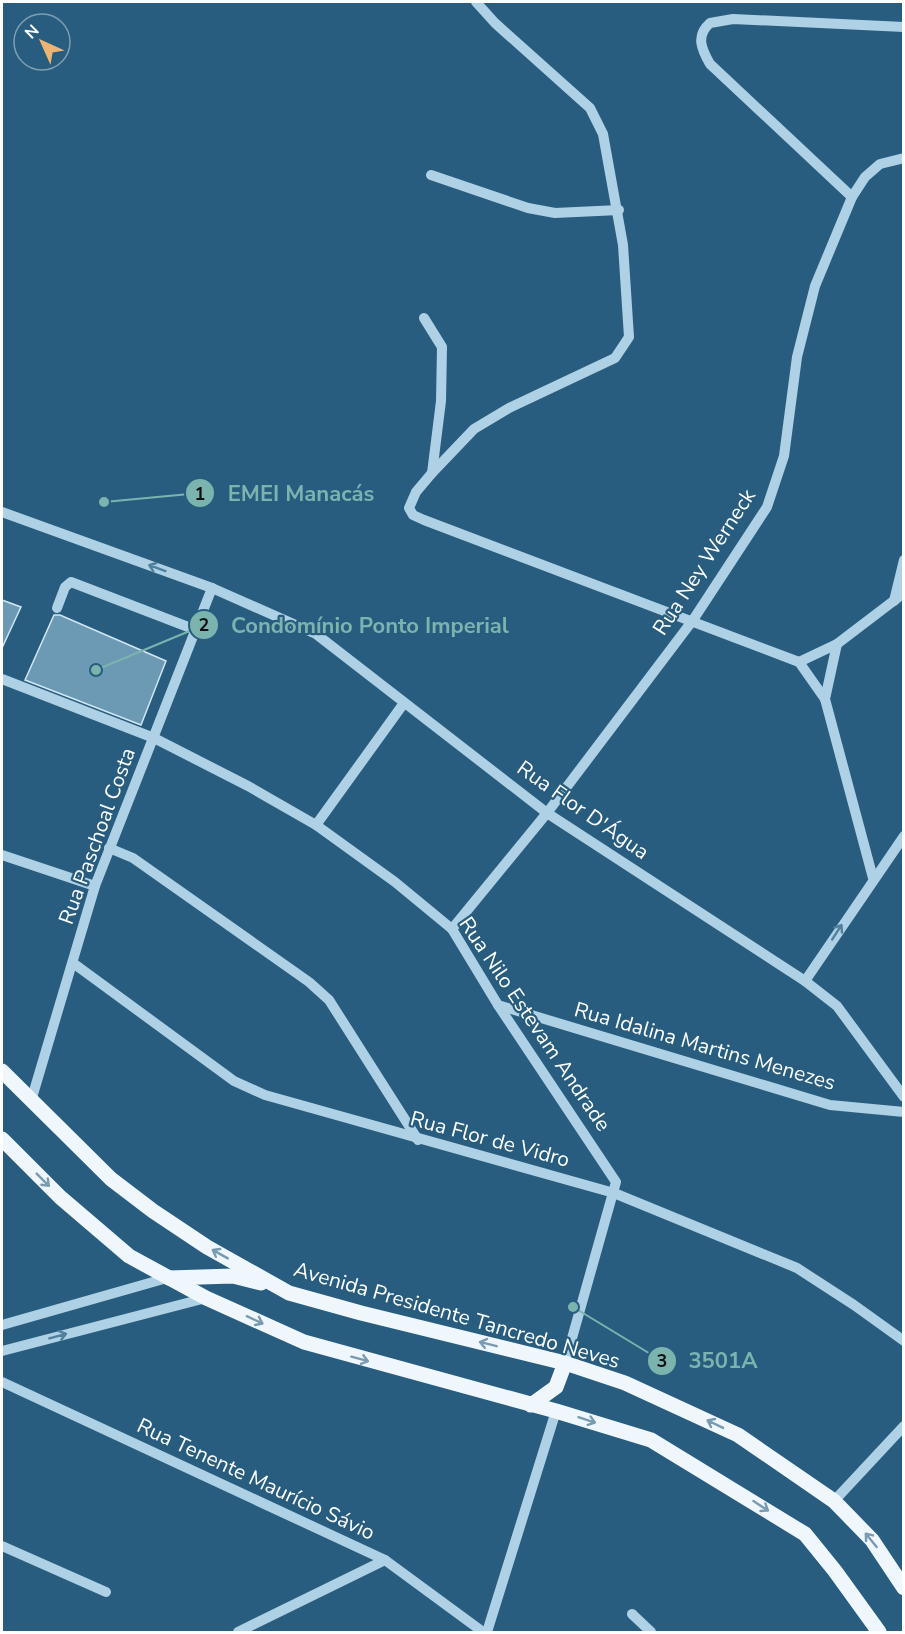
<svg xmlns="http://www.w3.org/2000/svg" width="905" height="1634" font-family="'Nunito Sans',sans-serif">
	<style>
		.building { fill: #6c9ab5; stroke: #d2e7f4; stroke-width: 1.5 }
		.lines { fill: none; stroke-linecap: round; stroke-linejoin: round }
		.minor { stroke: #afd1e5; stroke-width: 10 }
		.major { stroke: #eff7fd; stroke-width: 15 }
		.oneway { stroke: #50809e }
		.oneway2 { stroke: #789bb1 }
		.labels { text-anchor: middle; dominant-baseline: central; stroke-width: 4.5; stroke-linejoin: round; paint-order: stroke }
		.street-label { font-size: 21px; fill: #fff; stroke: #285d7f }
		.leader { fill: none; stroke: #7bb4af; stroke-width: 2 }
		.callout-dot { fill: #7bb4af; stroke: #285d7f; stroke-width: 2 }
		.mark-label { font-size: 18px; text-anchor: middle; font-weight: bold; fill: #111 }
		.callout-label { font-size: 22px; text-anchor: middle; font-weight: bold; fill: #7bb4af; stroke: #285d7f; stroke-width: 4.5; stroke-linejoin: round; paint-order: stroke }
	</style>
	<rect width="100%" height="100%" fill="#285d7f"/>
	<g class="building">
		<path d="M2,600L21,607L2,648Z"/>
		<path d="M54,615H60L166,661L141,725L25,680Z"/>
	</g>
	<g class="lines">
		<g class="minor">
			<path d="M476,2L495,23L590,108L603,134L623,245L629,337L615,358L509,408L474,429L432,473L416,492L409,508L413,515L424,520L799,662L825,699"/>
			<path d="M431,175L528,208L555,213L619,210"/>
			<path d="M852,197L710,64C702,50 695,36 710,23L733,19L904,27"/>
			<path d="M424,318L442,347L441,401L432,473"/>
			<path d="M2,512L212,588L316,634L547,813L805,981L837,1006L904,1097"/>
			<path d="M894,601L904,560"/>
			<path d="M57,608L65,587L71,582L196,630"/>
			<path d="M837,644L825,699L873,878"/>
			<path d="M799,662L837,644L904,593"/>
			<path d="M2,679L154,738L248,786L316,825L395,882L452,929L498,1005L616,1182L565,1363"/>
			<path d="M316,825L404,703"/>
			<path d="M109,848L133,858L309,982L329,1000L418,1140"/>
			<path d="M2,855L95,886"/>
			<path d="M452,929L547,813L693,620L767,507L784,456L797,357L815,286L852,197L865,177L880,164L904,158"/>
			<path d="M73,963L234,1081L265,1095L614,1193L797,1268L854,1305L904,1341"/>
			<path d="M805,981L904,836"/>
			<path d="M498,1005L830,1105L904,1112"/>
			<path d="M31,1101L95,886L212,588"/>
			<path d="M2,1325L167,1278"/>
			<path d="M2,1351L206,1298"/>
			<path d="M2,1382L385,1560L483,1632"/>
			<path d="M834,1501L904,1426"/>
			<path d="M2,1546L106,1592"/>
			<path d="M632,1614L651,1632"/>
			<path d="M238,1632L385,1560"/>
			<path d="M487,1632L556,1411"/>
		</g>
		<g class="major">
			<path d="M2,1071L111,1179L153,1211L207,1247L289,1293L361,1313L565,1363L625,1383L738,1435L834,1501L872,1540L904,1588"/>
			<path d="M2,1139L60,1197L129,1256L206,1298L304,1342L556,1411L651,1440L805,1534L835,1571L879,1632"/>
			<path d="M169,1278L233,1276L261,1283"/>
			<path d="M531,1405L556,1387L565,1363"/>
		</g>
	</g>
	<defs><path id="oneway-shaft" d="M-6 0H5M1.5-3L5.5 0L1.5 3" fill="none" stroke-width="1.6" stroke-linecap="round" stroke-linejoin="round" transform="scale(1.5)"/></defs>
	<g class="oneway">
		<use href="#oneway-shaft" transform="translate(157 568) rotate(-160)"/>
		<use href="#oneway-shaft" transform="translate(837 932) rotate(-57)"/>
		<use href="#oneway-shaft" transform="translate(58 1336) rotate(-15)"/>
	</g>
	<g class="oneway2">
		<use href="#oneway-shaft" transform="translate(43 1180) rotate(45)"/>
		<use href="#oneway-shaft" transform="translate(220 1254) rotate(-151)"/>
		<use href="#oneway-shaft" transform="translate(255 1320) rotate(25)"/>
		<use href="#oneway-shaft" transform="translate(488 1344) rotate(-166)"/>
		<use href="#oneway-shaft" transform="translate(360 1359) rotate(15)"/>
		<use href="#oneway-shaft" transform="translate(587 1420) rotate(18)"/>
		<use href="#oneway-shaft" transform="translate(715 1424) rotate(-154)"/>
		<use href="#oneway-shaft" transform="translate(761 1506) rotate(33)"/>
		<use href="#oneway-shaft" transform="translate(871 1540) rotate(-129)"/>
	</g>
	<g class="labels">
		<g class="street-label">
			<text transform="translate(704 562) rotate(-57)">Rua Ney Werneck</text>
			<text transform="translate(583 810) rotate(35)">Rua Flor D'Água</text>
			<text transform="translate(97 836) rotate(-70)">Rua Paschoal Costa</text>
			<text transform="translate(535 1024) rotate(56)">Rua Nilo Estevam Andrade</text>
			<text transform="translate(705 1046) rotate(16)">Rua Idalina Martins Menezes</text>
			<text transform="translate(490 1139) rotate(15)">Rua Flor de Vidro</text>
			<text transform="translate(457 1315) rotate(16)">Avenida Presidente Tancredo Neves</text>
			<text transform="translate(256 1479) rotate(25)">Rua Tenente Maurício Sávio</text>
		</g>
	</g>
	<path class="leader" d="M104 502L200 493M96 670L204 625M573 1307L662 1361"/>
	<g class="callout-dot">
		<circle cx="104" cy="502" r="6"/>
		<circle cx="96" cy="670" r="6"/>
		<circle cx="573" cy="1307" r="6"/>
		<circle cx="200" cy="493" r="15"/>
		<circle cx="204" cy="625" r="15"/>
		<circle cx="662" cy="1361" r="15"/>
	</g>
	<g class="mark-label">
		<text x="200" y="500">1</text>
		<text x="204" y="631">2</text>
		<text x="662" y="1367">3</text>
	</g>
	<g class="callout-label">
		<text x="301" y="501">EMEI Manacás</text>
		<text x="370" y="633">Condomínio Ponto Imperial</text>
		<text x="723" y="1368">3501A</text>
	</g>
	<rect width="905" height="1634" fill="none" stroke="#ffffff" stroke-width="6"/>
	<g transform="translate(42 42) rotate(315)"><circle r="28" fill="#285d7f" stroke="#7e9eb2" stroke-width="1.5"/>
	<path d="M0-4.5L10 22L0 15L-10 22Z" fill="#ecb576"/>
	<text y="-9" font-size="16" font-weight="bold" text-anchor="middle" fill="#ffffff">N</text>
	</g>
</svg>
